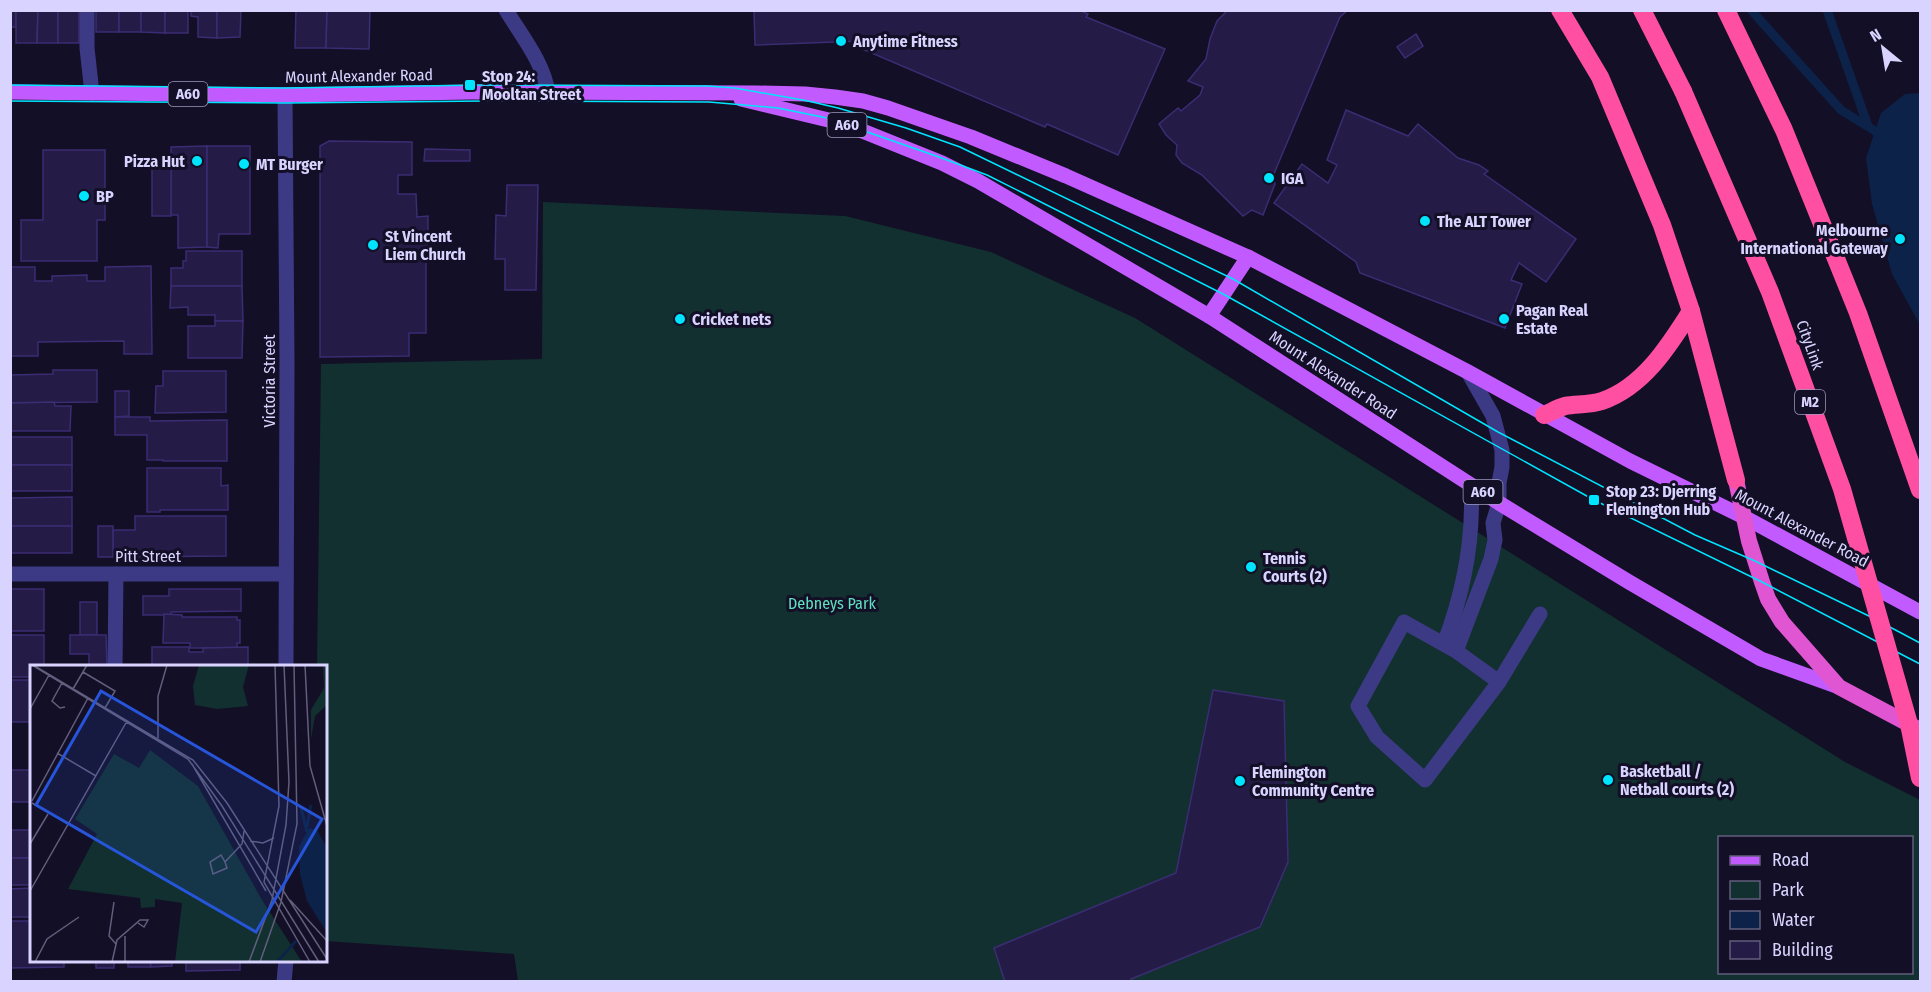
<svg xmlns="http://www.w3.org/2000/svg" width="1931" height="992" font-family="'Fira Sans Condensed',sans-serif">
	<style>
		.green { fill: #12302f; fill-rule: evenodd }
		.water { fill: #0c2248 }
		.lines { fill: none; stroke-linecap: round; stroke-linejoin: round }
		.stream { stroke: #0c2248; stroke-width: 9 }
		.building { fill: #241b47; stroke: #3b2d73; stroke-width: 1.5 }
		.service { stroke: #3d3a85; stroke-width: 15 }
		.minor { stroke: #3d3a85; stroke-width: 15 }
		.primary { stroke: #c25bff; stroke-width: 15 }
		.trunk { stroke: #e055d1; stroke-width: 16 }
		.motorway { stroke: #ff4fa3; stroke-width: 18 }
		.tram { stroke: #00e5ff; stroke-width: 1.5 }
		.motorway-bridge { stroke: #ff4fa3; stroke-width: 18 }
		.poi-dot { fill: #00e5ff; stroke: #130f26; stroke-width: 2 }
		.labels { text-anchor: middle; dominant-baseline: central; stroke-width: 6; stroke-linejoin: round; paint-order: stroke }
		.shield { fill: #130f26; stroke: #9e99be; stroke-width: 1.5 }
		.shield-label { font-size: 15px; font-weight: bold; fill: #d9d4ff }
		.poi-label { font-size: 16px; font-weight: bold; fill: #d9d4ff; stroke: #130f26; text-anchor: start }
		.street-label { font-size: 16px; fill: #d9d4ff; stroke: #130f26 }
		.park-label { font-size: 16px; fill: #5fe0c0; stroke: #130f26 }
		.inset-river { fill: none; stroke: #0c2248; stroke-width: 3 }
		.inset-road { fill: none; stroke: #625e7d; stroke-width: 1.5 }
		.view { fill: #2655da; fill-opacity: 0.15; stroke: #2655da; stroke-width: 3 }
		.inset-edge { fill: none; stroke: #d9d4ff; stroke-width: 3 }
	</style>
	<rect width="100%" height="100%" fill="#130f26"/>
	<path class="green" d="M543,202L845,216L991,252L1135,318L1845,762L1920,800V981H518L514,954L326,941V666H317L321,364L542,359ZM1720,838H1912V972H1720Z"/>
	<path class="water" d="M1920,93V325L1892,274L1872,204L1866,158L1881,113L1905,94Z"/>
	<g class="lines">
		<g class="stream">
			<path d="M1751,10L1841,110L1875,131L1882,138"/>
			<path d="M1827,10L1868,126"/>
		</g>
	</g>
	<g class="building">
		<rect x="10" y="10" width="6" height="17"/>
		<path d="M16,10H38L37,43H16Z"/>
		<path d="M38,10H58V43H37Z"/>
		<rect x="58" y="10" width="21" height="33"/>
		<rect x="96" y="10" width="23" height="22"/>
		<rect x="119" y="10" width="22" height="22"/>
		<path d="M141,10H165V33L141,32Z"/>
		<rect x="165" y="10" width="23" height="23"/>
		<path d="M191,10H217V38L198,37V17L191,16Z"/>
		<path d="M217,10H241L240,37L217,38Z"/>
		<path d="M296,10H327L326,48H295Z"/>
		<path d="M327,10H370L369,49L326,48Z"/>
		<path d="M754,10H1079L1088,14L1086,17L1165,49L1118,155L1047,124L1045,127L860,48L861,41L755,45Z"/>
		<path d="M1228,10H1348L1340,17L1273,176L1275,184L1263,215L1252,210L1243,216L1202,175L1182,163L1176,155L1177,145L1166,135L1159,124L1178,108L1181,111L1200,95L1203,87L1188,81L1206,59L1210,39L1217,21Z"/>
		<path d="M1416,34L1423,46L1405,58L1397,47Z"/>
		<path d="M1346,110L1408,136L1418,124L1458,158L1479,165L1488,171L1484,174L1576,239L1546,282L1519,263L1511,280L1522,284L1505,328L1360,273L1356,262L1274,203L1302,164L1328,183L1337,165L1327,160Z"/>
		<path d="M329,141L412,142V175H398V194H416L417,217L428,216V257H426V333H409V356L320,357V146Z"/>
		<path d="M207,146V247L178,248V215H171V147Z"/>
		<path d="M207,146H250V234H219L218,248L207,247Z"/>
		<path d="M425,149L470,150V161H424Z"/>
		<path d="M43,150H105V220H97V261H21V220H43Z"/>
		<path d="M171,166V216H152V167Z"/>
		<path d="M507,185H538L536,290H505V259H495L496,215L506,216Z"/>
		<path d="M186,251H242V286H171V268H183V261H186Z"/>
		<path d="M151,266L152,354H124V341L38,342V356H10V267H35V281H52V276L87,275V281H105V267Z"/>
		<path d="M171,286H242L243,321H215V315H188V307L170,308Z"/>
		<path d="M215,321H243L242,358H188V326H215Z"/>
		<path d="M53,370H97V402L10,403V375L53,374Z"/>
		<path d="M163,371H226V412L155,413L156,386H163Z"/>
		<path d="M115,391H129V416L115,417Z"/>
		<path d="M54,402L55,406H71L70,431H10V403Z"/>
		<path d="M115,417H150V421L227,420V461H163V460H147V435H115Z"/>
		<rect x="10" y="437" width="62" height="28"/>
		<rect x="10" y="465" width="62" height="26"/>
		<path d="M147,468H221V486L228,485V510H160V512H147Z"/>
		<path d="M72,497V526H10V498Z"/>
		<path d="M135,516H226V556L113,557V530H135Z"/>
		<rect x="10" y="526" width="62" height="27"/>
		<rect x="98" y="526" width="15" height="31"/>
		<rect x="10" y="589" width="34" height="42"/>
		<path d="M169,589H241V611L171,612V615H143V596H169Z"/>
		<rect x="80" y="602" width="17" height="33"/>
		<path d="M164,614L182,615V617H237V620H240V643H237V648H190V643H163Z"/>
		<path d="M10,635H44V666H32V677H10Z"/>
		<path d="M70,635H106L107,666H89V654H70Z"/>
		<path d="M152,647H189V652H203V648L248,647V666H152Z"/>
		<rect x="10" y="680" width="22" height="42"/>
		<path d="M1213,690L1284,701L1288,862L1260,927L1131,979L1132,982H1005L994,948L1176,873Z"/>
		<rect x="10" y="770" width="22" height="32"/>
		<rect x="10" y="830" width="22" height="28"/>
		<rect x="10" y="858" width="22" height="27"/>
		<path d="M32,888V917H10V889Z"/>
		<path d="M10,921H32V960H64V967L10,968Z"/>
		<rect x="96" y="960" width="18" height="8"/>
		<path d="M128,960H150L151,967H128Z"/>
		<path d="M150,960H172V966L151,967Z"/>
		<path d="M186,960H240V970L186,971Z"/>
	</g>
	<g class="lines">
		<g class="service">
			<path d="M1444,644C1463,594 1474,539 1471,485"/>
			<path d="M1456,651L1404,622L1358,706L1377,737L1425,780L1499,682L1456,651L1491,559L1495,540L1493,523L1499,503V483L1502,467V450L1493,416L1468,372"/>
			<path d="M115,666L116,574"/>
			<path d="M1499,682L1540,614"/>
		</g>
		<g class="minor">
			<path d="M87,10V48L92,93"/>
			<path d="M506,10C521,35 544,63 548,93"/>
			<path d="M285,95L287,362L286,666"/>
			<path d="M10,574H286"/>
			<path d="M284,982L286,960"/>
		</g>
		<g class="primary">
			<path d="M10,92L285,95L472,92L758,93L805,94L835,97L863,101L888,108L971,137L1066,176L1248,257L1468,372L1630,461L1744,517L1920,612"/>
			<path d="M741,99L845,124L942,163L978,181L1209,316L1499,503L1629,582L1761,659L1839,687"/>
			<path d="M1209,316L1248,257"/>
		</g>
		<path class="trunk" d="M1736,480L1749,541L1762,582L1768,599L1782,622L1839,687L1920,730"/>
		<g class="motorway">
			<path d="M1560,10L1600,77L1662,225L1691,311L1736,480"/>
			<path d="M1642,10L1683,91"/>
			<path d="M1726,10L1784,130L1858,313L1920,490"/>
			<path d="M1544,415C1551,412 1558,408 1565,406C1577,404 1590,405 1602,401C1643,387 1669,346 1691,311"/>
			<path d="M1909,724L1920,778"/>
		</g>
		<g class="tram">
			<path d="M10,85L284,88L485,85L708,86L735,88L808,101L838,108L906,128L960,147L1233,279L1498,432L1695,535L1755,561L1871,617L1920,643"/>
			<path d="M10,101L285,103L485,101L709,102L778,108L827,118L939,157L987,175L1023,193L1223,294L1594,500L1762,582L1920,664"/>
		</g>
		<path class="motorway-bridge" d="M1683,91L1770,292L1842,489L1909,724"/>
	</g>
	<g class="poi-dot">
		<circle cx="841" cy="41" r="6"/>
		<rect x="464" y="79" width="12" height="12" rx="3"/>
		<circle cx="197" cy="161" r="6"/>
		<circle cx="244" cy="164" r="6"/>
		<circle cx="1269" cy="178" r="6"/>
		<circle cx="84" cy="196" r="6"/>
		<circle cx="1425" cy="221" r="6"/>
		<circle cx="1900" cy="239" r="6"/>
		<circle cx="373" cy="245" r="6"/>
		<circle cx="680" cy="319" r="6"/>
		<circle cx="1504" cy="319" r="6"/>
		<rect x="1588" y="494" width="12" height="12" rx="3"/>
		<circle cx="1251" cy="567" r="6"/>
		<circle cx="1608" cy="780" r="6"/>
		<circle cx="1240" cy="781" r="6"/>
	</g>
	<g class="labels">
		<g class="shield">
			<rect x="168.5" y="82" width="39" height="24" rx="4.5"/>
			<rect x="827.5" y="113" width="39" height="24" rx="4.5"/>
			<rect x="1795" y="390" width="30" height="24" rx="4.5"/>
			<rect x="1463.5" y="480" width="39" height="24" rx="4.5"/>
		</g>
		<g class="shield-label">
			<text x="188" y="94">A60</text>
			<text x="847" y="125">A60</text>
			<text x="1810" y="402">M2</text>
			<text x="1483" y="492">A60</text>
		</g>
		<g class="poi-label">
			<text x="853" y="41">Anytime Fitness</text>
			<text x="482" y="76">Stop 24:<tspan x="482" dy="18">Mooltan Street</tspan></text>
			<text x="185" y="161" text-anchor="end">Pizza Hut</text>
			<text x="256" y="164">MT Burger</text>
			<text x="1281" y="178">IGA</text>
			<text x="96" y="196">BP</text>
			<text x="1437" y="221">The ALT Tower</text>
			<text x="1888" y="230" text-anchor="end">Melbourne<tspan x="1888" dy="18">International Gateway</tspan></text>
			<text x="385" y="236">St Vincent<tspan x="385" dy="18">Liem Church</tspan></text>
			<text x="1516" y="310">Pagan Real<tspan x="1516" dy="18">Estate</tspan></text>
			<text x="692" y="319">Cricket nets</text>
			<text x="1606" y="491">Stop 23: Djerring<tspan x="1606" dy="18">Flemington Hub</tspan></text>
			<text x="1263" y="558">Tennis<tspan x="1263" dy="18">Courts (2)</tspan></text>
			<text x="1620" y="771">Basketball /<tspan x="1620" dy="18">Netball courts (2)</tspan></text>
			<text x="1252" y="772">Flemington<tspan x="1252" dy="18">Community Centre</tspan></text>
		</g>
		<g class="street-label">
			<text transform="translate(359 76) rotate(-1)">Mount Alexander Road</text>
			<text transform="translate(1810 345) rotate(70)">CityLink</text>
			<text transform="translate(1333 375) rotate(33)">Mount Alexander Road</text>
			<text transform="translate(269 381) rotate(-90)">Victoria Street</text>
			<text transform="translate(1802 528) rotate(28)">Mount Alexander Road</text>
			<text x="148" y="556">Pitt Street</text>
		</g>
		<g class="park-label">
			<text x="832" y="603">Debneys Park</text>
		</g>
	</g>
	<g transform="translate(30 665)">
		<rect width="297" height="297" fill="#130f26"/>
		<path d="M169,0H219L213,22L218,41L187,44L165,40L163,21ZM293,0H297V40L285,51L281,74V45L294,23ZM120,85L168,121L232,235L272,297H145L152,238L125,234V242L111,243L110,233L38,224L67,169L45,154L84,89L109,103Z" fill="#12302f"/>
		<path d="M279,163L287,165L297,183V268L277,236L270,209L269,182Z" fill="#0c2248"/>
		<path class="inset-river" d="M271,143L277,167M277,162L281,140M247,297L266,276"/>
		<path class="inset-road" d="M2,0L158,94L192,141L289,297M3,0L163,95L197,138L297,294M245,0L249,141L234,217L280,297M275,0L280,101L297,161M53,7L85,26L75,43M32,18L22,36L30,43L35,42M43,24L57,0M0,44L19,10M128,73V31L137,0M27,88L66,111M162,99L236,226M2,136L58,33M2,138L37,158M38,158L61,171M220,176L233,178L244,173M0,179L18,149M195,197L191,190L180,197L183,209L197,203L195,197L212,179L214,166M0,226L97,56M260,235L297,276M84,237L79,271L86,279M95,271V297M5,297L17,274L49,252M82,297L87,275L110,255H118L114,262L108,258M219,297L242,235L256,160L259,117L254,0M230,297L251,237L267,159L264,0"/>
		<path class="view" d="M71,26L292,154L226,267L6,140Z"/>
		<rect width="297" height="297" class="inset-edge"/>
	</g>
	<rect width="1931" height="992" fill="none" stroke="#d9d4ff" stroke-width="24"/>
	<rect x="1718" y="836" width="195" height="138" fill="#130f26" stroke="#625e7d" stroke-width="1.5"/>
	<rect x="1730" y="856" width="30" height="9" fill="#c25bff" stroke="#625e7d" stroke-width="1.5"/>
	<text x="1772" y="866" font-size="18" fill="#d9d4ff">Road</text>
	<rect x="1730" y="881" width="30" height="18" fill="#12302f" stroke="#625e7d" stroke-width="1.5"/>
	<text x="1772" y="896" font-size="18" fill="#d9d4ff">Park</text>
	<rect x="1730" y="911" width="30" height="18" fill="#0c2248" stroke="#625e7d" stroke-width="1.5"/>
	<text x="1772" y="926" font-size="18" fill="#d9d4ff">Water</text>
	<rect x="1730" y="941" width="30" height="18" fill="#241b47" stroke="#625e7d" stroke-width="1.5"/>
	<text x="1772" y="956" font-size="18" fill="#d9d4ff">Building</text>
	<g transform="translate(1883 48) rotate(330)" stroke="#130f26" stroke-width="4.5" paint-order="stroke">
	<path d="M0-4.5L10 22L0 15L-10 22Z" fill="#d9d4ff"/>
	<text y="-9" font-size="16" font-weight="bold" text-anchor="middle" fill="#d9d4ff">N</text>
	</g>
</svg>
